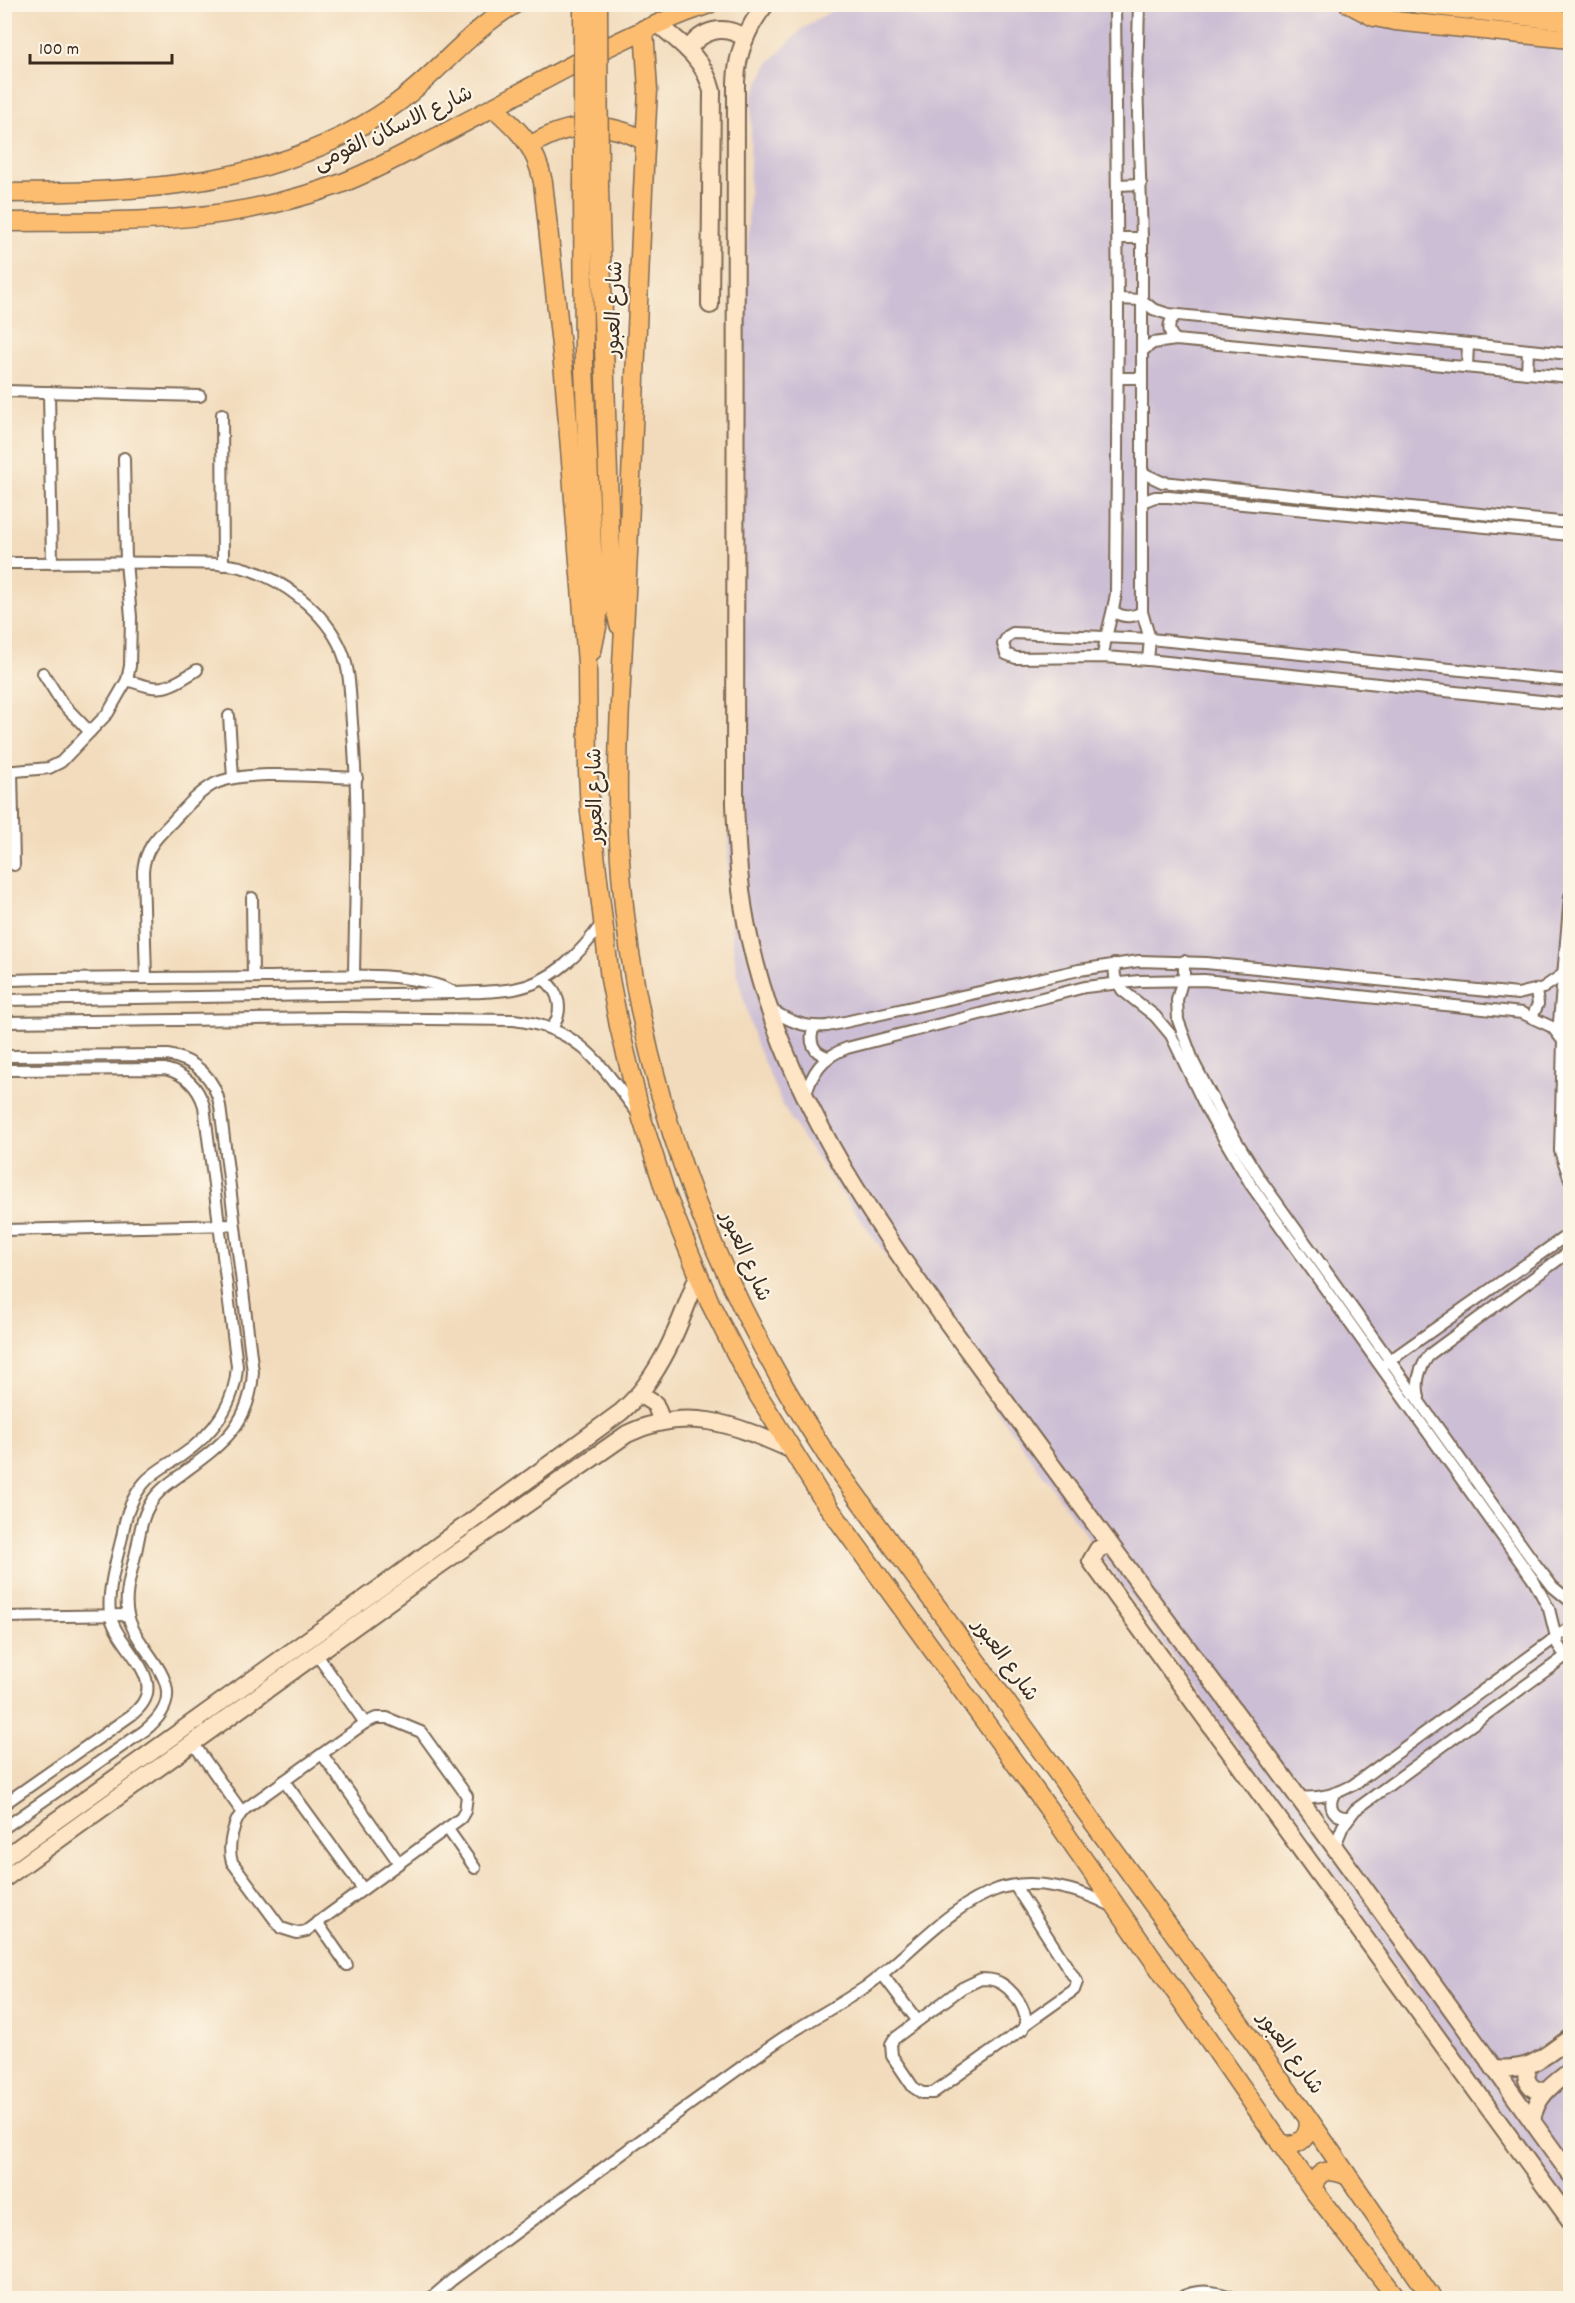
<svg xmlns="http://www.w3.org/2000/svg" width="1575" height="2303" font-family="Dekko,'Playpen Sans Arabic',sans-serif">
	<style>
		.industrial { fill: #ccbed4 }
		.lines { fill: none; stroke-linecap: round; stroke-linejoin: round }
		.street-casing { stroke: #7b6855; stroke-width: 14 }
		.secondary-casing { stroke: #7b6855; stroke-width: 20 }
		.primary-casing { stroke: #7b6855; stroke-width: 21 }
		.street { stroke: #fff; stroke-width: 10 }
		.secondary { stroke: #fee5c5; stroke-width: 16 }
		.primary { stroke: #fcbd6f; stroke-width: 18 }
		.primary-bridge-casing { stroke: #7b6855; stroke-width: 21; stroke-linecap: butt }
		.primary-bridge { stroke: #fcbd6f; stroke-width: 18 }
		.labels { text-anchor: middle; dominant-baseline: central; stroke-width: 4.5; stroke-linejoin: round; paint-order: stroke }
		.street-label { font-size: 21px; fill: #3b2a1e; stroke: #fcf5e5 }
	</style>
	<rect width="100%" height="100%" fill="#fcf5e5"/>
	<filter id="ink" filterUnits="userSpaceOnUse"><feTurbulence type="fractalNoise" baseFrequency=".0167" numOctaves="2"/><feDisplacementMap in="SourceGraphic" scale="12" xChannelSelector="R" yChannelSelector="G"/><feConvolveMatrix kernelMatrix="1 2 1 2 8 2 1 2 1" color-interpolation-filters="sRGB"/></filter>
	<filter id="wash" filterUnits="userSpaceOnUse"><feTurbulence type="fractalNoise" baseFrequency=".008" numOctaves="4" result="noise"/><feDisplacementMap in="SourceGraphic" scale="24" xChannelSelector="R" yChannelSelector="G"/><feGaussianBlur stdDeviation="1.35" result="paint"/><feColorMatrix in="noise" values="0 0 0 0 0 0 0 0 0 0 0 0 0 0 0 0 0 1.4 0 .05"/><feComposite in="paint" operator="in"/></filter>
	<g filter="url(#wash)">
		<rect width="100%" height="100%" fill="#f2dbbc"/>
		<path class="industrial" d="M1267,4L1570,23V2213L801,1136L783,1106L755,1042L737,974L732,939L728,869L752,97L767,65L802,29L841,5Z"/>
	</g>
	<g filter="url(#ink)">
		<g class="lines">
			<g class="street-casing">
				<g id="street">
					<path d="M1139,4L1137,82L1142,238V612L1150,639L1148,660"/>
					<path d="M1118,185L1141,184"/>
					<path d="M1118,238H1142"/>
					<path d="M1118,299L1142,300L1153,309L1168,314L1570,354"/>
					<path d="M1176,340C1167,332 1167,323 1176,315"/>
					<path d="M1142,351L1153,343L1176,340L1570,377"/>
					<path d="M1467,367L1468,344"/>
					<path d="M1527,373L1528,350"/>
					<path d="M1118,378H1142"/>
					<path d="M4,391L200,396"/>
					<path d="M49,392L52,563"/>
					<path d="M222,414L223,565"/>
					<path d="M1143,473L1162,482L1570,523"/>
					<path d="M1142,502L1155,497H1169L1570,535"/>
					<path d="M4,563C59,563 113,562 168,563C192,564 217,562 240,567C281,577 326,612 342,651C351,673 350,699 352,723C360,807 355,892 354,976"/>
					<path d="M1113,611C1123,618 1132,618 1142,612"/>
					<path d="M1103,657C1105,634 1113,615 1116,593L1118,311L1115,4"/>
					<path d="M43,673L62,703L90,732"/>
					<path d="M127,680C162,692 165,690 197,670"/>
					<path d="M1570,681L1150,639L1013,633L1008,636L1003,644L1006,654L1016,658L1103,657L1148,660L1570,704"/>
					<path d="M229,716L233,778"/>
					<path d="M12,771L14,865"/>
					<path d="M4,772L49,768L61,762L108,713L127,680L130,666L131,617L126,562L124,458"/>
					<path d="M1570,896L1559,1022L1563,1041L1560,1151L1570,1180"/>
					<path d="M252,898L253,977"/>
					<path d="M1184,961V974L1177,1000L1178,1020L1194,1063L1226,1124L1260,1179L1536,1565L1553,1587L1570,1601"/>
					<path d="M1114,964L1115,977L1122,990L1155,1016L1171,1035L1206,1108L1251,1185L1534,1581L1549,1609L1558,1645L1566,1657"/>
					<path d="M146,978L143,871C145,848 157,837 173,821C185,808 198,793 214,784C245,769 320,777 357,778"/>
					<path d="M543,979C560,991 564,1011 552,1028"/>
					<path d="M4,980C91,978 178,978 265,977C319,977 407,968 454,992"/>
					<path d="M4,1000L457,993C476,992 496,992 514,989C553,982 581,953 603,922"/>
					<path d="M770,1009C789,1021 804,1028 827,1026L1079,970L1139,961L1206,963L1518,994L1543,988L1562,975"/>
					<path d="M1532,1017L1538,1004L1536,991"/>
					<path d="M4,1022L342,1018L514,1020C580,1028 599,1063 636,1111"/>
					<path d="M814,1027C808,1041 813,1053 828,1057"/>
					<path d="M4,1056L168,1055C196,1060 215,1078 220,1106L253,1372C250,1425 222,1444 183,1473C171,1482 158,1490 150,1504C142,1517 140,1532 137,1547C133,1568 123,1594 128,1615C138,1657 200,1687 144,1731L4,1828"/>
					<path d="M4,1070L165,1069C185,1074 198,1086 204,1106L237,1366C235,1405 212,1435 181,1456C169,1464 154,1471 144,1483C131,1498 125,1517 122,1537C117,1558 107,1591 110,1613C115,1648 177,1682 130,1716L4,1804"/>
					<path d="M805,1097C812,1072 822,1057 847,1048L1085,987L1139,981L1204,980L1522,1013L1552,1027L1563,1041"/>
					<path d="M4,1230L234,1225"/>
					<path d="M1385,1364L1570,1233"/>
					<path d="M1419,1397C1415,1380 1420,1367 1430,1354L1570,1251"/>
					<path d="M4,1617L128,1615"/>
					<path d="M317,1655L365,1723"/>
					<path d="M376,1718H387L421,1732L467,1796L465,1811L461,1818L306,1931L297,1933L281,1928L232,1862C227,1847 233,1820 245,1809L365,1723Z"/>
					<path d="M193,1743L242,1812"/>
					<path d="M322,1754L399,1863"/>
					<path d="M284,1781L363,1889"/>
					<path d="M1334,1794C1327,1807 1334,1818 1349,1817"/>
					<path d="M1299,1797C1319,1799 1335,1795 1353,1785L1570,1627"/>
					<path d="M447,1828L475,1868"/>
					<path d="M1334,1848L1343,1826L1355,1810L1570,1653"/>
					<path d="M1015,1886L1077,1982L1074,1990L1026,2024"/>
					<path d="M317,1922L347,1965"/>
					<path d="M882,1974L917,2020"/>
					<path d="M981,1979C986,1979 991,1979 996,1981C1011,1986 1032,2013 1023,2029L933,2093H922L913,2087L892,2056L891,2044L894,2039L962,1988Z"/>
					<path d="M431,2298L452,2280C558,2202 663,2122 771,2046C802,2024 836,2007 867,1986C911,1954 945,1908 998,1889C1034,1877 1079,1889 1112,1906"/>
					<path d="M1180,2298C1198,2288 1216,2291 1234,2298"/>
				</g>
			</g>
			<g class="secondary-casing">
				<g id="secondary">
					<path d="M766,4C747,27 737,53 736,82L735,803C737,849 739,895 750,941C788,1111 890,1244 991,1382C1063,1481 1136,1580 1210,1678C1332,1841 1451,2008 1570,2174"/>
					<path d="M658,24C681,43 705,60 712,91L710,305"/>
					<path d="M688,50C702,29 724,24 745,38"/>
					<path d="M639,1394L655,1404L662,1421"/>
					<path d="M1110,1545L1098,1549L1091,1561L1570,2220"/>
					<path d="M4,1858L391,1580L621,1412C661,1377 680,1324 698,1275"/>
					<path d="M4,1879L441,1564L627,1434C687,1405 733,1424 790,1449"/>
					<path d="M1528,2066C1523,2080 1530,2091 1545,2091"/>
					<path d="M1494,2068C1532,2071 1542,2058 1570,2038"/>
					<path d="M1532,2120C1536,2096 1552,2085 1570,2071"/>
				</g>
			</g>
			<g class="primary-casing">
				<g id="primary">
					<path d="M1349,4L1374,17L1395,21L1570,39"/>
					<path d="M1417,4L1570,21"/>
					<path d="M644,29L648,90C640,236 635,382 629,528C625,643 612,759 621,874C637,1082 712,1280 826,1454L1308,2118L1432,2298"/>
					<path d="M494,108C520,131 536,147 543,182L564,373L587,663L588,771L590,812L610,979L619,1026L642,1119L667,1197L710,1303L752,1385L822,1498L1047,1807L1313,2190L1397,2298"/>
					<path d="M530,146C567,122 607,120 645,141"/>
					<path d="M583,186L584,367L592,549L599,602L597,627L592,651"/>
					<path d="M599,187L611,571L613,596L619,625"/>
					<path d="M4,193C141,192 276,188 393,106C437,75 466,33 515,4"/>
					<path d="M4,222C123,221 223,226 337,185C370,173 400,156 431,140C524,93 611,38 709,4"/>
					<path d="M1280,2143C1297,2149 1312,2137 1308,2118"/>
					<path d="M1313,2190C1317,2168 1329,2169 1346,2175"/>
				</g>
			</g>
			<use href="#street" class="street"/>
			<use href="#secondary" class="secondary"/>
			<use href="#primary" class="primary"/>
			<g class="primary-bridge-casing">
				<g id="primary-bridge">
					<path d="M583,4V186"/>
					<path d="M598,4L599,187"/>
				</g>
			</g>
			<use href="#primary-bridge" class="primary-bridge"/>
		</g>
	</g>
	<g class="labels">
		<g class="street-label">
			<text transform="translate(394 130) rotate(-25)">شارع الاسكان القومى</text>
			<text transform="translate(616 309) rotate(-88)">شارع العبور</text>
			<text transform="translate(597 796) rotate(-91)">شارع العبور</text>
			<text transform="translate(744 1257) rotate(66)">شارع العبور</text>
			<text transform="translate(1004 1661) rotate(54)">شارع العبور</text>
			<text transform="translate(1289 2054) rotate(54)">شارع العبور</text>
		</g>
	</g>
	<rect width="1575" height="2303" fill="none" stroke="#fcf5e5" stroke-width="24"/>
	<path d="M30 54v9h142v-9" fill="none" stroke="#3b2a1e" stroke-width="3"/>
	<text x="39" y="54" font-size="18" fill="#3b2a1e" stroke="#fcf5e5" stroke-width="4.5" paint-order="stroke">100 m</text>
</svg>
